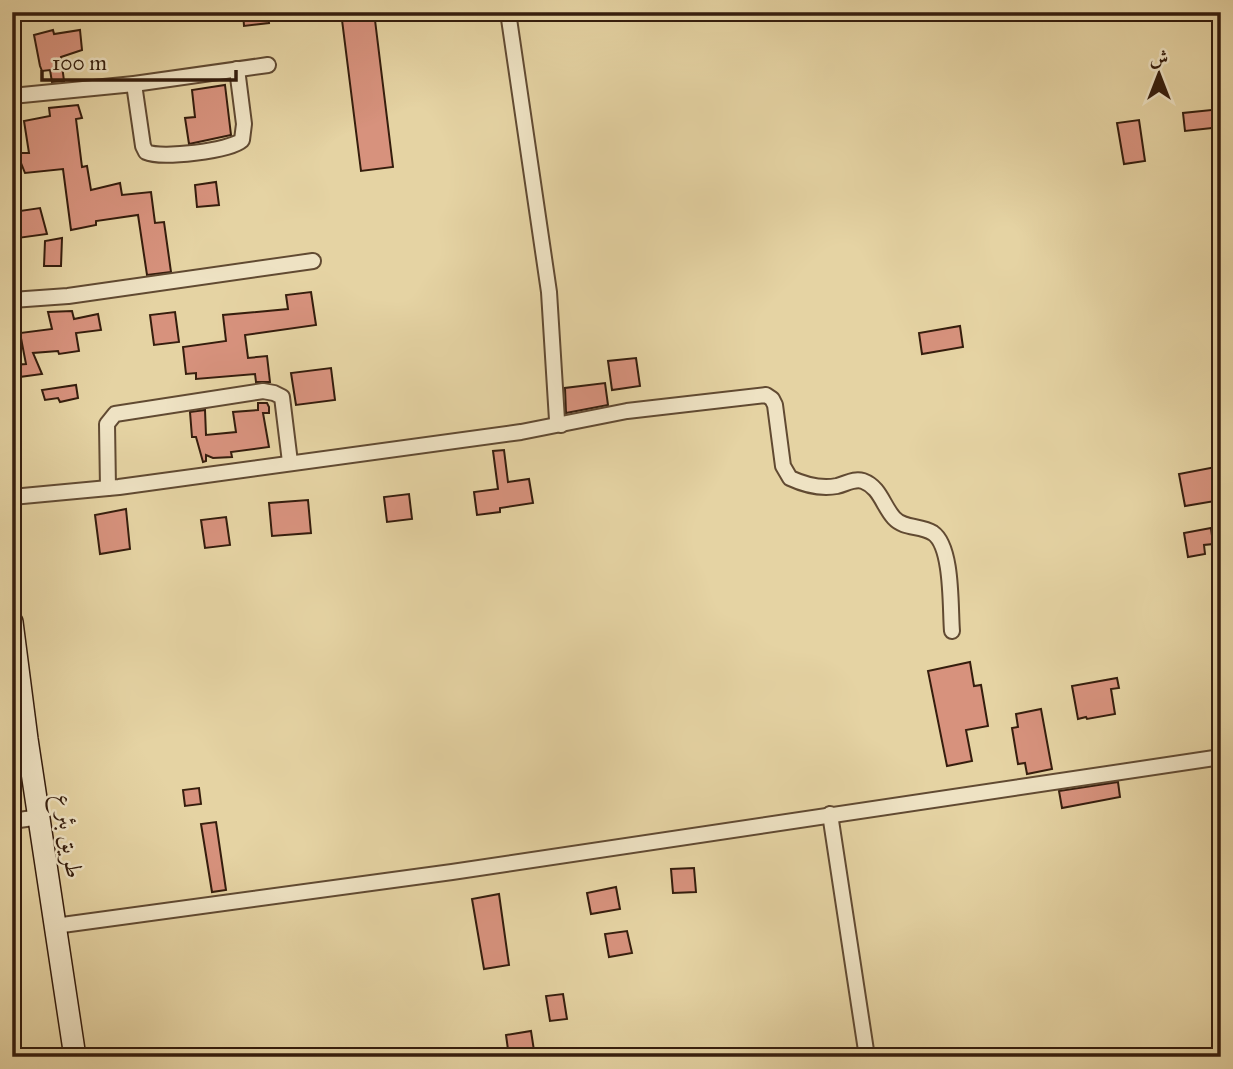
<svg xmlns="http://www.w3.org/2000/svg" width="1233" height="1069" font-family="'IM FELL Great Primer',Amiri,serif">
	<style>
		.building { fill: #d7927d; stroke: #351d0d; stroke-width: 2 }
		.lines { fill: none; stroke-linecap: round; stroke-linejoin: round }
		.street-casing { stroke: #614a32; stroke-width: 18 }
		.secondary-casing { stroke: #351d0d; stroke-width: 24 }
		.street { stroke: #eee2c3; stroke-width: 14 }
		.secondary { stroke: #eee2c3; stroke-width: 21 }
		.labels { text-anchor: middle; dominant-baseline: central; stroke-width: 5; stroke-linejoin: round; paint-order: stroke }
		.street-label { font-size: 24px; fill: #351d0d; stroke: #eee2c3 }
	</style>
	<rect width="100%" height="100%" fill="#e5d3a3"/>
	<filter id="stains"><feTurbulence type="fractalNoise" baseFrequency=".00286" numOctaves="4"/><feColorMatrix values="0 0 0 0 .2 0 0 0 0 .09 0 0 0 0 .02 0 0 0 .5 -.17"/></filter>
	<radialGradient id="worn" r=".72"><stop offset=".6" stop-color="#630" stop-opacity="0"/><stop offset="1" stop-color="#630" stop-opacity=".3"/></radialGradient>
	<g class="building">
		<path d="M243,12H268L269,23L244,26Z"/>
		<path d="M341,12H374L393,167L361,171Z"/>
		<path d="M53,30L54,34L80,30L82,50L61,57L64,81L52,82L50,70L42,71L40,66L34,35Z"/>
		<path d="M225,85L231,135L189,144L185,118L195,117L192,90Z"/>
		<path d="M78,105L82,118L76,119L82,167L87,166L91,190L120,183L122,195L151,192L155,223L164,222L171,272L147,275L138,215L96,221V225L71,230L63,169L25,173L17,153H29L24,121L50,116L49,108Z"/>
		<path d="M1221,109V127L1185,131L1183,113Z"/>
		<path d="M1139,120L1145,161L1124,164L1117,123Z"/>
		<path d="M216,182L219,205L197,207L195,185Z"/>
		<path d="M40,208L47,234L18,238L13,212Z"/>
		<path d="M62,238L61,266H44L45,241Z"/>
		<path d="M311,292L316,325L245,335L248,358L267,356L270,382H256L255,374L196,379V373L186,374L183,347L226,341L223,315L288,309L286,295Z"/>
		<path d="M72,311L74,319L98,314L101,330L76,333L79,351L59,354L58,351L33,353L42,374L12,378V365L26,364L20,333L52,329L48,312Z"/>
		<path d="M175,312L179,342L154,345L150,315Z"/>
		<path d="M960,326L963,347L922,354L919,333Z"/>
		<path d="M636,358L640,386L612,390L608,361Z"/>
		<path d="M331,368L335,400L296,405L291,373Z"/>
		<path d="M605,383L608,405L566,413L565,388Z"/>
		<path d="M76,385L78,398L60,402L58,398L45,400L42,390Z"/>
		<path d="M258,403H267L269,407V413H263L269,447L231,452L232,457L213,458L206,455V461L203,462L196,437H192L190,412L205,410L206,435L236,432L233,412L258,410Z"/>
		<path d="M504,450L508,482L529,479L533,503L500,508V512L477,515L474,492L498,489L493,451Z"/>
		<path d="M1221,466V500L1185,506L1179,474Z"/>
		<path d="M409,494L412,519L387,522L384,497Z"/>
		<path d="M308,500L311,533L272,536L269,503Z"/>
		<path d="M126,509L130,549L100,554L95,515Z"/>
		<path d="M226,517L230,545L205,548L201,520Z"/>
		<path d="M1211,528L1213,544L1204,545L1205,554L1188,557L1184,533Z"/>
		<path d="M970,662L974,686L981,685L988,726L966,730L972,761L947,766L928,671Z"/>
		<path d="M1117,678L1119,688L1111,689L1115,714L1087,719L1086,717L1078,719L1072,686Z"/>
		<path d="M1041,709L1052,769L1027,774L1025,763L1018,764L1012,728L1018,727L1016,714Z"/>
		<path d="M1118,782L1120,797L1062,808L1059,791Z"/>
		<path d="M199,788L201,804L185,806L183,790Z"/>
		<path d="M216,822L226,890L212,892L201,824Z"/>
		<path d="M694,868L696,892L673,893L671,869Z"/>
		<path d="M616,887L620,909L591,914L587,893Z"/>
		<path d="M499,894L509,965L484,969L472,899Z"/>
		<path d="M627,931L632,953L609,957L605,934Z"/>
		<path d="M563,994L567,1019L550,1021L546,996Z"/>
		<path d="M531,1031L535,1057H509L506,1035Z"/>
	</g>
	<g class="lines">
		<g class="street-casing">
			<g id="street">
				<path d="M508,12L549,292L557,420L561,425"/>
				<path d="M134,84L143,146L146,152C161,159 230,151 242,140L244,124L237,69"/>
				<path d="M12,96L134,84L268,65"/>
				<path d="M12,300L68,296L313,261"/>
				<path d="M108,488L107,424L115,414L263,391L274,393L282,397L290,462"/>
				<path d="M12,497L119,487L521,432L627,411L766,395L772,399L775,405L783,466L790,478C805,485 821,489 837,486C846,484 854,478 863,481C880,487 883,506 894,518C904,529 920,525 933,533C953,547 950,608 952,631"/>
				<path d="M830,814L867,1057"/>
				<path d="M12,821L40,817"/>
				<path d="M55,926L452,872L1221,757"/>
			</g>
		</g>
		<g class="secondary-casing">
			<path id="secondary" d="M12,622L27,739L75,1057"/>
		</g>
		<use href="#street" class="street"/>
		<use href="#secondary" class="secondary"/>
	</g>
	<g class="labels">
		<g class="street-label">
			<text transform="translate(69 836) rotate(82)">طريق بئر ع</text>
		</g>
	</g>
	<rect width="1233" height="1069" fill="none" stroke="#e5d3a3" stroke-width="42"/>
	<rect x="14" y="14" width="1205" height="1041" fill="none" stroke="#351d0d" stroke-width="3.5"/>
	<rect x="21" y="21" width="1191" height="1027" fill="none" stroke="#351d0d" stroke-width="2"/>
	<g transform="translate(1159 74)" stroke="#eee2c3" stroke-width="5" paint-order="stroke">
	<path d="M0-5L12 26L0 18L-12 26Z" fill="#351d0d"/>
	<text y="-10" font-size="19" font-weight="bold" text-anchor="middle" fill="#351d0d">ش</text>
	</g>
	<path d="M42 70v10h194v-10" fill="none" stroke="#351d0d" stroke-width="3.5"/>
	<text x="52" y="70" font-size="21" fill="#351d0d" stroke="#eee2c3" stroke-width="5" paint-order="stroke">100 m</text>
	<rect width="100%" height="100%" filter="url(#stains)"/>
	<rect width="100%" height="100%" fill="url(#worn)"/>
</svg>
